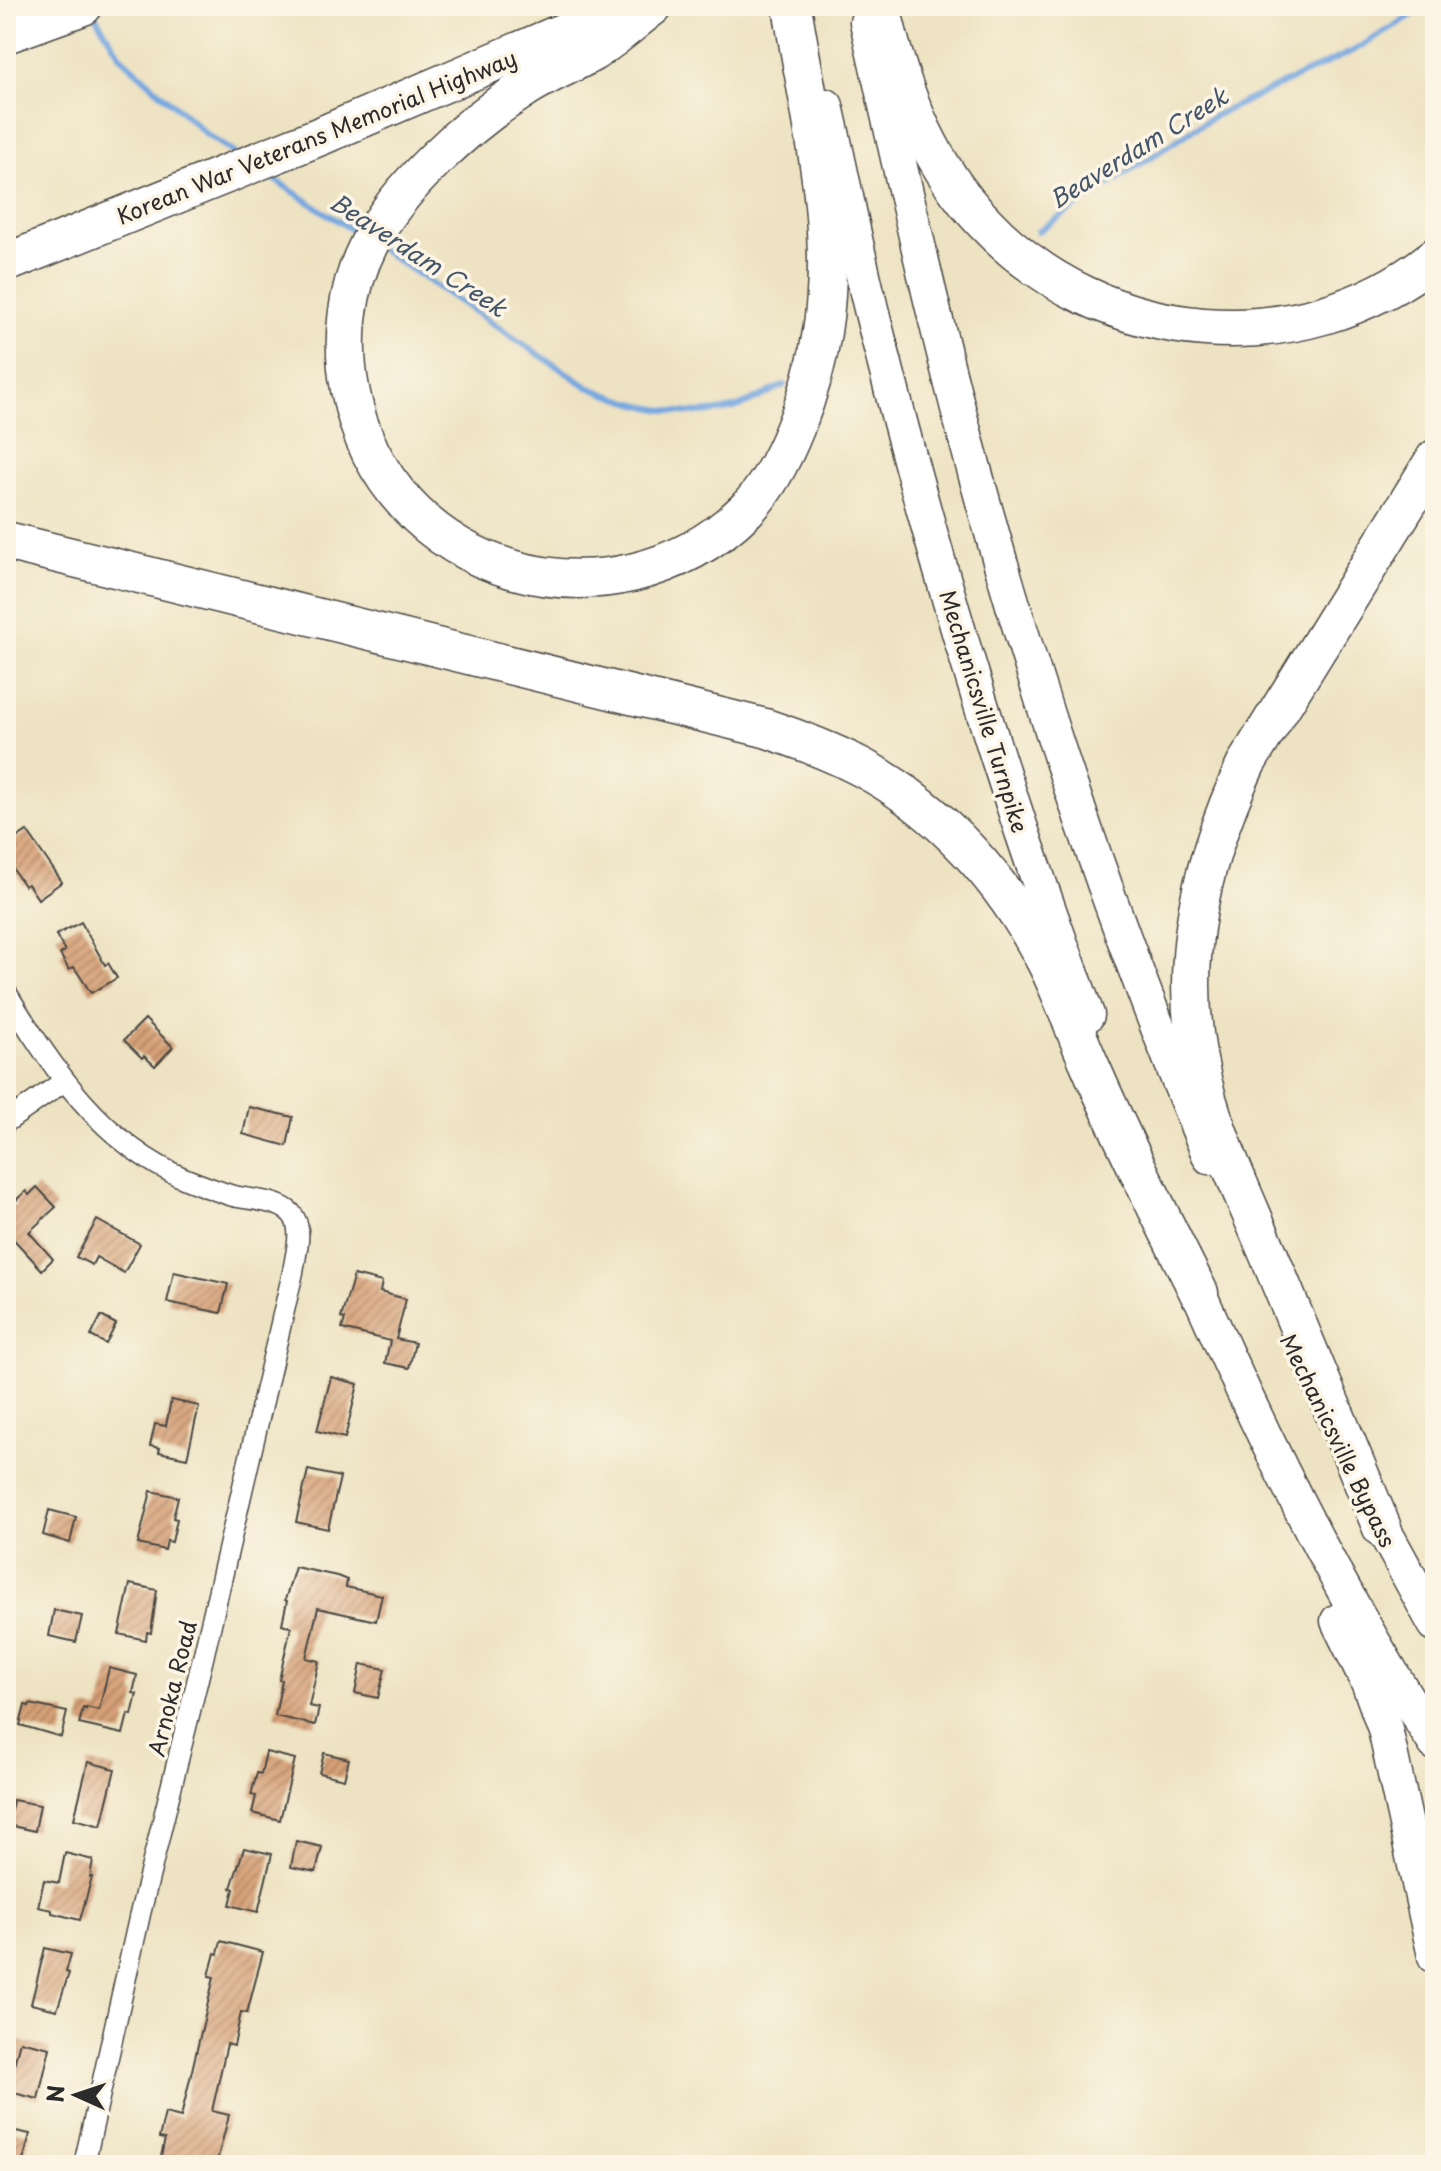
<svg xmlns="http://www.w3.org/2000/svg" width="1441" height="2171" font-family="'Playpen Sans',sans-serif">
	<style>
		.lines { fill: none; stroke-linecap: round; stroke-linejoin: round }
		.stream { stroke: #76a7e0; stroke-width: 6 }
		.building { fill: url(#building-hatch) }
		.minor-casing { stroke: #484642; stroke-width: 23 }
		.trunk-casing { stroke: #484642; stroke-width: 37 }
		.motorway-casing { stroke: #484642; stroke-width: 41 }
		.minor { stroke: #fff; stroke-width: 20 }
		.trunk { stroke: #fff; stroke-width: 34 }
		.motorway { stroke: #fff; stroke-width: 38 }
		.labels { text-anchor: middle; dominant-baseline: central; stroke-width: 7; stroke-linejoin: round; paint-order: stroke }
		.street-label { font-size: 22px; fill: #2b2b2b; stroke: #fcf5e5 }
		.water-label { font-size: 24px; font-style: italic; fill: #45566a; stroke: #fcf5e5 }
	</style>
	<defs>
		<pattern id="building-hatch" width="6" height="6" patternUnits="userSpaceOnUse" patternTransform="scale(2)"><rect width="6" height="6" fill="#d6a077"/><path d="M-1 1l2-2M0 6l6-6M5 7l2-2" fill="none" stroke="#ae8362"/></pattern>
	</defs>
	<rect width="100%" height="100%" fill="#fcf5e5"/>
	<filter id="ink" filterUnits="userSpaceOnUse"><feTurbulence type="fractalNoise" baseFrequency=".0125" numOctaves="2"/><feDisplacementMap in="SourceGraphic" scale="16" xChannelSelector="R" yChannelSelector="G"/><feConvolveMatrix kernelMatrix="1 2 1 2 8 2 1 2 1" color-interpolation-filters="sRGB"/></filter>
	<filter id="wash" filterUnits="userSpaceOnUse"><feTurbulence type="fractalNoise" baseFrequency=".006" numOctaves="4" result="noise"/><feDisplacementMap in="SourceGraphic" scale="32" xChannelSelector="R" yChannelSelector="G"/><feGaussianBlur stdDeviation="1.8" result="paint"/><feColorMatrix in="noise" values="0 0 0 0 0 0 0 0 0 0 0 0 0 0 0 0 0 1.4 0 .05"/><feComposite in="paint" operator="in"/></filter>
	<g filter="url(#wash)">
		<rect width="100%" height="100%" fill="#ede2c1"/>
		<g class="lines">
			<g class="stream">
				<path d="M93,12L121,57L206,134L237,155"/>
				<path d="M266,174L361,236"/>
				<path d="M1038,231L1214,116L1353,51L1427,6"/>
				<path d="M380,249L588,387C633,405 685,421 733,408C750,404 768,392 784,385"/>
			</g>
		</g>
		<g id="blocks">
			<g class="building">
				<path d="M27,831L62,882L38,899L28,884L24,886L11,866L14,864L6,852V845Z"/>
				<path d="M81,922L105,965L108,963L117,978L91,993L74,967L69,970L60,954L65,951L56,935Z"/>
				<path d="M145,1019L173,1047L155,1066L144,1056L142,1058L124,1040Z"/>
				<path d="M249,1107L293,1117L287,1146L243,1134Z"/>
				<path d="M37,1187L56,1207L29,1232L53,1259L42,1270L6,1231V1214L16,1205L14,1202L26,1191L29,1195Z"/>
				<path d="M97,1220L140,1244L124,1273L96,1257L92,1265L76,1257Z"/>
				<path d="M174,1272L228,1284L221,1313L167,1302Z"/>
				<path d="M354,1275L382,1282L380,1292L406,1299L396,1339L415,1343L409,1368L385,1363L390,1341L342,1329L345,1319L341,1318Z"/>
				<path d="M101,1316L116,1324L106,1344L91,1336Z"/>
				<path d="M331,1377L358,1384L345,1438L317,1431Z"/>
				<path d="M171,1400L199,1406L187,1458L159,1452L160,1448L150,1446L155,1424L166,1426Z"/>
				<path d="M308,1470L340,1477L328,1529L296,1522Z"/>
				<path d="M151,1491L178,1497L173,1518L177,1519L172,1542L167,1541L165,1550L138,1544Z"/>
				<path d="M49,1510L76,1517L70,1543L43,1535Z"/>
				<path d="M295,1567L337,1576L347,1580L346,1587L382,1595L376,1621L318,1608L306,1658L319,1661L309,1706L319,1708L315,1725L275,1716L282,1680H279L291,1627L282,1624L287,1601L285,1600Z"/>
				<path d="M130,1584L157,1590L151,1633L147,1632L146,1640L119,1634Z"/>
				<path d="M54,1610L82,1616L76,1642L49,1636Z"/>
				<path d="M361,1664L385,1669L378,1698L355,1693Z"/>
				<path d="M109,1668L137,1675L133,1693L137,1694L132,1715L128,1714L123,1734L79,1724L83,1708L86,1709V1707L99,1710Z"/>
				<path d="M30,1704L67,1712L61,1737L20,1725L25,1705L29,1706Z"/>
				<path d="M266,1752L295,1759L280,1820L252,1813L256,1796L251,1795L257,1773L261,1774Z"/>
				<path d="M324,1753L349,1759L344,1779L319,1773Z"/>
				<path d="M88,1762L115,1769L101,1826L74,1819Z"/>
				<path d="M13,1800L40,1805L35,1831L8,1825Z"/>
				<path d="M296,1841L322,1847L316,1872L291,1867Z"/>
				<path d="M244,1848L272,1854L258,1912L230,1905L234,1889L231,1888Z"/>
				<path d="M65,1853L93,1860L90,1877H92L80,1920L52,1913V1910L38,1907L44,1880L59,1883Z"/>
				<path d="M221,1941L263,1952L247,2013L241,2012L234,2046L227,2044L212,2111L229,2115L216,2165H159L165,2139L159,2138L165,2113L181,2117L214,1977L209,1976L215,1953L218,1954Z"/>
				<path d="M45,1948L71,1954L66,1972L69,1973L57,2010L31,2004Z"/>
				<path d="M20,2041L50,2048L38,2099L6,2091V2067L13,2069Z"/>
				<path d="M6,2129L30,2134L22,2165H6Z"/>
			</g>
		</g>
	</g>
	<g filter="url(#ink)">
		<use href="#blocks" fill-opacity="0" stroke="#484642" stroke-width="2"/>
		<g class="lines">
			<g class="minor-casing">
				<g id="minor">
					<path d="M6,992C50,1066 103,1145 186,1179C201,1185 217,1191 233,1196C250,1200 278,1200 291,1213C305,1228 295,1255 293,1272L203,1658L140,1914L84,2165"/>
					<path d="M6,1122L63,1082"/>
				</g>
			</g>
			<g class="trunk-casing">
				<g id="trunk">
					<path d="M867,22C904,184 939,345 984,505C1046,726 1121,945 1210,1157"/>
					<path d="M826,106C842,174 855,244 872,313C931,550 1001,786 1087,1015"/>
					<path d="M1188,1268C1258,1430 1339,1595 1435,1743"/>
					<path d="M1369,1503L1435,1624"/>
					<path d="M1338,1621L1369,1684L1385,1729L1435,1956"/>
				</g>
			</g>
			<g class="motorway-casing">
				<g id="motorway">
					<path d="M653,6C633,21 613,40 591,53C568,66 544,75 522,90C469,123 397,188 369,244C346,289 341,340 350,389C384,576 612,641 746,510C785,471 814,386 822,332C839,223 809,114 792,6"/>
					<path d="M881,6C898,84 928,164 984,222C1101,347 1301,365 1435,257"/>
					<path d="M6,34L83,6"/>
					<path d="M6,263L323,135L625,6"/>
					<path d="M6,541L765,728C798,739 830,751 861,767C941,809 1006,883 1046,962C1063,995 1074,1030 1089,1063C1123,1141 1161,1217 1199,1293"/>
					<path d="M1382,1528C1346,1440 1309,1353 1273,1265C1251,1211 1225,1158 1208,1102C1173,982 1195,873 1247,762L1435,459"/>
				</g>
			</g>
			<use href="#minor" class="minor"/>
			<use href="#trunk" class="trunk"/>
			<use href="#motorway" class="motorway"/>
		</g>
	</g>
	<g class="labels">
		<g class="street-label">
			<text transform="translate(316 136) rotate(-22)">Korean War Veterans Memorial Highway</text>
			<text transform="translate(985 711) rotate(73)">Mechanicsville Turnpike</text>
			<text transform="translate(1339 1440) rotate(64)">Mechanicsville Bypass</text>
			<text transform="translate(171 1688) rotate(-76)">Arnoka Road</text>
		</g>
		<g class="water-label">
			<text transform="translate(1138 147) rotate(-32)">Beaverdam Creek</text>
			<text transform="translate(419 254) rotate(33)">Beaverdam Creek</text>
		</g>
	</g>
	<rect width="1441" height="2171" fill="none" stroke="#fcf5e5" stroke-width="32"/>
	<g transform="translate(76 2095) rotate(273)" stroke="#fcf5e5" stroke-width="6" paint-order="stroke">
	<path d="M0-6L14 30L0 20L-14 30Z" fill="#2b2b2b"/>
	<text y="-12" font-size="22" font-weight="bold" text-anchor="middle" fill="#2b2b2b">N</text>
	</g>
</svg>
